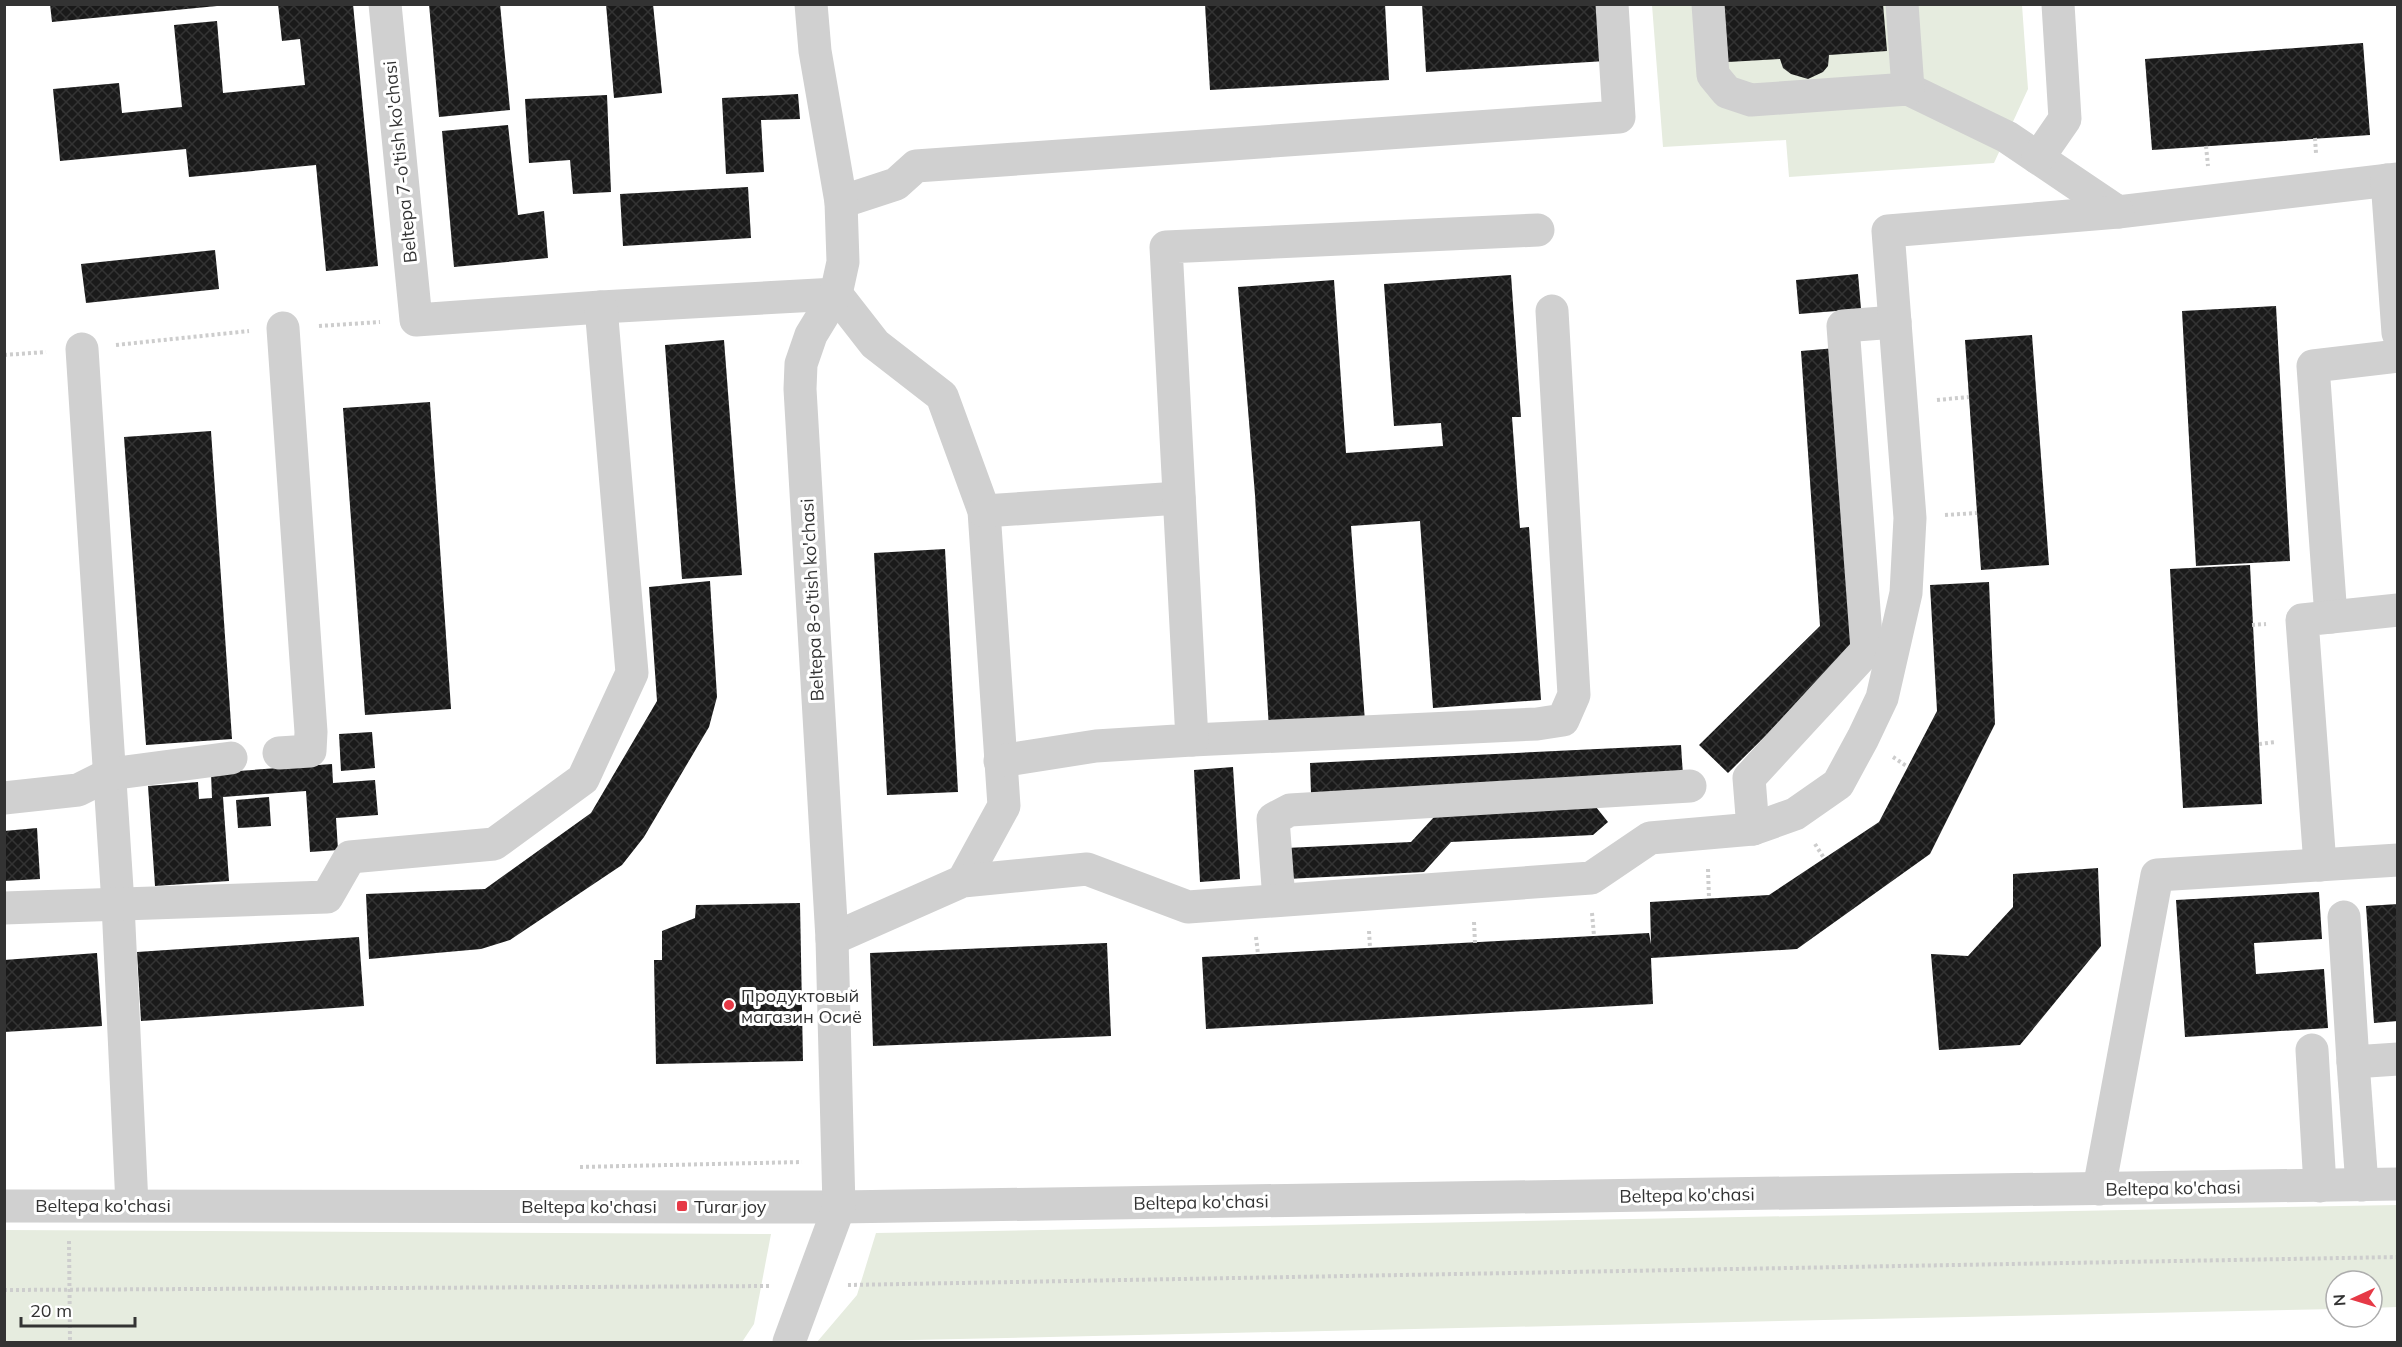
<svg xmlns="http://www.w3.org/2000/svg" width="2402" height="1347" font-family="Mulish,sans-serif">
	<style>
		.grass { fill: #e6ecdf }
		.building { fill: url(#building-cross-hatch) }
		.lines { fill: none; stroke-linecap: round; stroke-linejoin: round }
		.path { stroke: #cdcdcd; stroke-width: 4; stroke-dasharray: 3 3; stroke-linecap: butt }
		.minor { stroke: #d0d0d0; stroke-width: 33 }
		.poi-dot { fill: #e63946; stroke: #fff; stroke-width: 2 }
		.labels { text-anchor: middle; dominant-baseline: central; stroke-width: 6; stroke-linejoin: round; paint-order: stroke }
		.street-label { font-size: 18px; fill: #333; stroke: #fff }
		.poi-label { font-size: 18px; fill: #333; stroke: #fff; text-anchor: start }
	</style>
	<defs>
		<pattern id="building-cross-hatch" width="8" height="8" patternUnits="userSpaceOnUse" patternTransform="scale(1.5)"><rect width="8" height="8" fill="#1a1a1a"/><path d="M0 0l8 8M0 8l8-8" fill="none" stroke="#333"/></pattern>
	</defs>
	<rect width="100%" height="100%" fill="#fff"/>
	<g class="grass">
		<path d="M1652,5H2022L2028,89L1994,163L1789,177L1786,140L1663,147Z"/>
		<path d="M2397,1205V1307L2372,1308V1281H2336V1309L817,1342L857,1295L876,1233Z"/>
		<path d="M5,1230L771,1234L754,1324L742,1342H5Z"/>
	</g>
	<g class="building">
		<path d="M50,4H217V6L52,22Z"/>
		<path d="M278,4H353L378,266L326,271L316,165L189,177L186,149L60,161L53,89L119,83L122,113L182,107L174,25L217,21L223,93L305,85L300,39L282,41Z"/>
		<path d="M429,4H500L510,110L439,117Z"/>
		<path d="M606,4H653L662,93L614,98Z"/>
		<path d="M1205,4H1385L1389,80L1210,90Z"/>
		<path d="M1422,4H1602L1606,61L1426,72Z"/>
		<path d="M1723,4H1883L1887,51L1829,55L1828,66L1823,72L1808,79L1791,74L1783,68L1780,59L1728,62Z"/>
		<path d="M2363,43L2370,135L2152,150L2145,59Z"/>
		<path d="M798,94L800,119L761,120L764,172L726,174L722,98Z"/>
		<path d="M607,95L611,192L573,194L570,160L529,163L525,99Z"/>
		<path d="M508,125L518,215L544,211L548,258L454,267L442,131Z"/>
		<path d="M748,187L751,238L623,246L620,194Z"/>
		<path d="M215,250L219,289L86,303L81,264Z"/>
		<path d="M1858,274L1861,309L1799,314L1796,280Z"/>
		<path d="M1511,275L1521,417H1512L1520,528L1529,527L1541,700L1433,708L1420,521L1351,526L1365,722L1269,729L1255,495L1238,287L1334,280L1346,453L1443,446L1441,423L1394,426L1384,284Z"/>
		<path d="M2276,306L2290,561L2196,566L2182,311Z"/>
		<path d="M2032,335L2049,565L1981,570L1965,340Z"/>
		<path d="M724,340L742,575L682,579L665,345Z"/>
		<path d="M1836,348L1855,647L1728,773L1699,745L1820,626L1801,351Z"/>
		<path d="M430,402L451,709L365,715L343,408Z"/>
		<path d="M211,431L232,739L146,745L124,437Z"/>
		<path d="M945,549L958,792L887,795L874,553Z"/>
		<path d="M2250,565L2262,804L2183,808L2170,569Z"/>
		<path d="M710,581L717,697L709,727L644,837L622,865L510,940L481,949L369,959L366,894L485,889L591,813L657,701L649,587Z"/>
		<path d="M1989,582L1995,724L1930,854L1797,949L1651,958L1653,1004L1206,1029L1202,957L1649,933L1651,944L1650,902L1769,895L1879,822L1937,711L1930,585Z"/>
		<path d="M372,732L375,768L341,771L339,734Z"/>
		<path d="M1681,745L1683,776L1311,793L1310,763Z"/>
		<path d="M332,764L333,783L375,780L378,815L336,818L338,850L310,852L306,791L223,797L229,881L155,886L148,786L198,782L199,799L212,798L211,773Z"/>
		<path d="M1233,767L1240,879L1200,882L1194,770Z"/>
		<path d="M269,797L271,826L238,828L236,800Z"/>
		<path d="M1592,802L1608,822L1593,835L1451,842L1424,872L1287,879L1286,848L1411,842L1434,817Z"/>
		<path d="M37,828L40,879L4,881V831Z"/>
		<path d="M2098,868L2101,946L2020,1045L1939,1050L1931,954L1968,956L2013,907V874Z"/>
		<path d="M2319,892L2322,939L2254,943L2256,974L2324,969L2328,1028L2185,1037L2176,900Z"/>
		<path d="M800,903L803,1061L656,1064L654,960H662V931L695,918L696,905Z"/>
		<path d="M2398,904V1021L2374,1023L2366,906Z"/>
		<path d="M359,937L364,1006L141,1021L137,952Z"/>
		<path d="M1107,943L1111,1036L873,1046L870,953Z"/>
		<path d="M97,953L102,1026L4,1032V960Z"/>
	</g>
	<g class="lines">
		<g class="path">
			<path d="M2315,138L2316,153"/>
			<path d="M2206,146L2208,166"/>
			<path d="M319,326L380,322"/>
			<path d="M116,345L249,331"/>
			<path d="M4,355L46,352"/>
			<path d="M1937,400L1969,397"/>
			<path d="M1945,515L1977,513"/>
			<path d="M2252,625L2266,624"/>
			<path d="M2259,744L2276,742"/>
			<path d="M1893,757L1908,767"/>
			<path d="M1815,844L1824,858"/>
			<path d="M1708,869L1709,898"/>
			<path d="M1592,913L1594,936"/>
			<path d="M1474,922L1475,943"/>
			<path d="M1369,931L1370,948"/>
			<path d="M1256,937L1258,954"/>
			<path d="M580,1167L802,1162"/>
			<path d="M69,1241L70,1342"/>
			<path d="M848,1285L2398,1257"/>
			<path d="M4,1290L772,1286"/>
		</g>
		<g class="minor">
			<path d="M385,4L416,320L601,307L836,294L875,344L942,396L984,511L1004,806L963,881"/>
			<path d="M1708,4L1713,75L1727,92L1751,100L1908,89L2007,137L2118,212L2398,179"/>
			<path d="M1902,4L1908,89"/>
			<path d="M2038,158L2065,119L2058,4"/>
			<path d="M2387,180L2398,333"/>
			<path d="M841,202L896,184L916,166L1619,117L1612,4"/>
			<path d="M82,349L118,904L132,1205"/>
			<path d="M984,511L1179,498"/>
			<path d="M2331,617L2313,366L2398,356"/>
			<path d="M1192,740L1537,724L1563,720L1574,695L1552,311"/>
			<path d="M279,753L310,751L311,732L283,328"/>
			<path d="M1000,761L1096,746L1192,740L1166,247L1538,230"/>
			<path d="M4,798L78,790L110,774L231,758"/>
			<path d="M1753,829L1749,778L1867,650L1843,326L1895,322"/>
			<path d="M2320,865L2302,620L2398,610"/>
			<path d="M1279,900L1273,819L1290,810L1690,786"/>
			<path d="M4,908L327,897L350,857L494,844L583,779L632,673L601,307"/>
			<path d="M2344,917L2353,1062L2398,1059"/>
			<path d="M832,939L963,881L1087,869L1188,907L1591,878L1650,838L1753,829L1795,814L1838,784L1863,738L1882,698L1906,593L1910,518L1888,231L2118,212"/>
			<path d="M2312,1050L2320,1186"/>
			<path d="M2353,1062L2362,1185"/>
			<path d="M2099,1189L2157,875L2398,860"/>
			<path d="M4,1206L839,1207L2398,1184"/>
			<path d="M789,1342L839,1207L832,939L800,389L801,364L811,335L836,294L843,262L841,202L815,51L811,4"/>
		</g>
	</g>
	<g class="poi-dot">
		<circle cx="729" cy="1005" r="6"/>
		<rect x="676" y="1200" width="12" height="12" rx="3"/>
	</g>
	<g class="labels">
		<g class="street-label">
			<text transform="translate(400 162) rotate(-96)">Beltepa 7-o'tish ko'chasi</text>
			<text transform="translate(812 600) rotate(-93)">Beltepa 8-o'tish ko'chasi</text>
			<text transform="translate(2173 1188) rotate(-1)">Beltepa ko'chasi</text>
			<text transform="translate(1687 1195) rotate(-1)">Beltepa ko'chasi</text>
			<text transform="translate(1201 1202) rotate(-1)">Beltepa ko'chasi</text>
			<text x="103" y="1205">Beltepa ko'chasi</text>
			<text x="589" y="1206">Beltepa ko'chasi</text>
		</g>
		<g class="poi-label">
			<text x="741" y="995">Продуктовый<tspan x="741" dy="21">магазин Осиё</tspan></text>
			<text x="694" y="1206">Turar joy</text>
		</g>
	</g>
	<rect width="2402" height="1347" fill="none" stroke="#333333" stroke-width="12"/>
	<g transform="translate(2354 1299) rotate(266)"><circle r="28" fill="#ffffff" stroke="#adadad" stroke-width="1.5"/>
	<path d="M0-4.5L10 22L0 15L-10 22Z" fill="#e63946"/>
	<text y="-9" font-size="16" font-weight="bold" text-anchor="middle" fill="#333333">N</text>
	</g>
	<path d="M21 1317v9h114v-9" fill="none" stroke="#333333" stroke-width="3"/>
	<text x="30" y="1317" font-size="18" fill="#333333" stroke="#ffffff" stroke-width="4.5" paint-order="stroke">20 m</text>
</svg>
